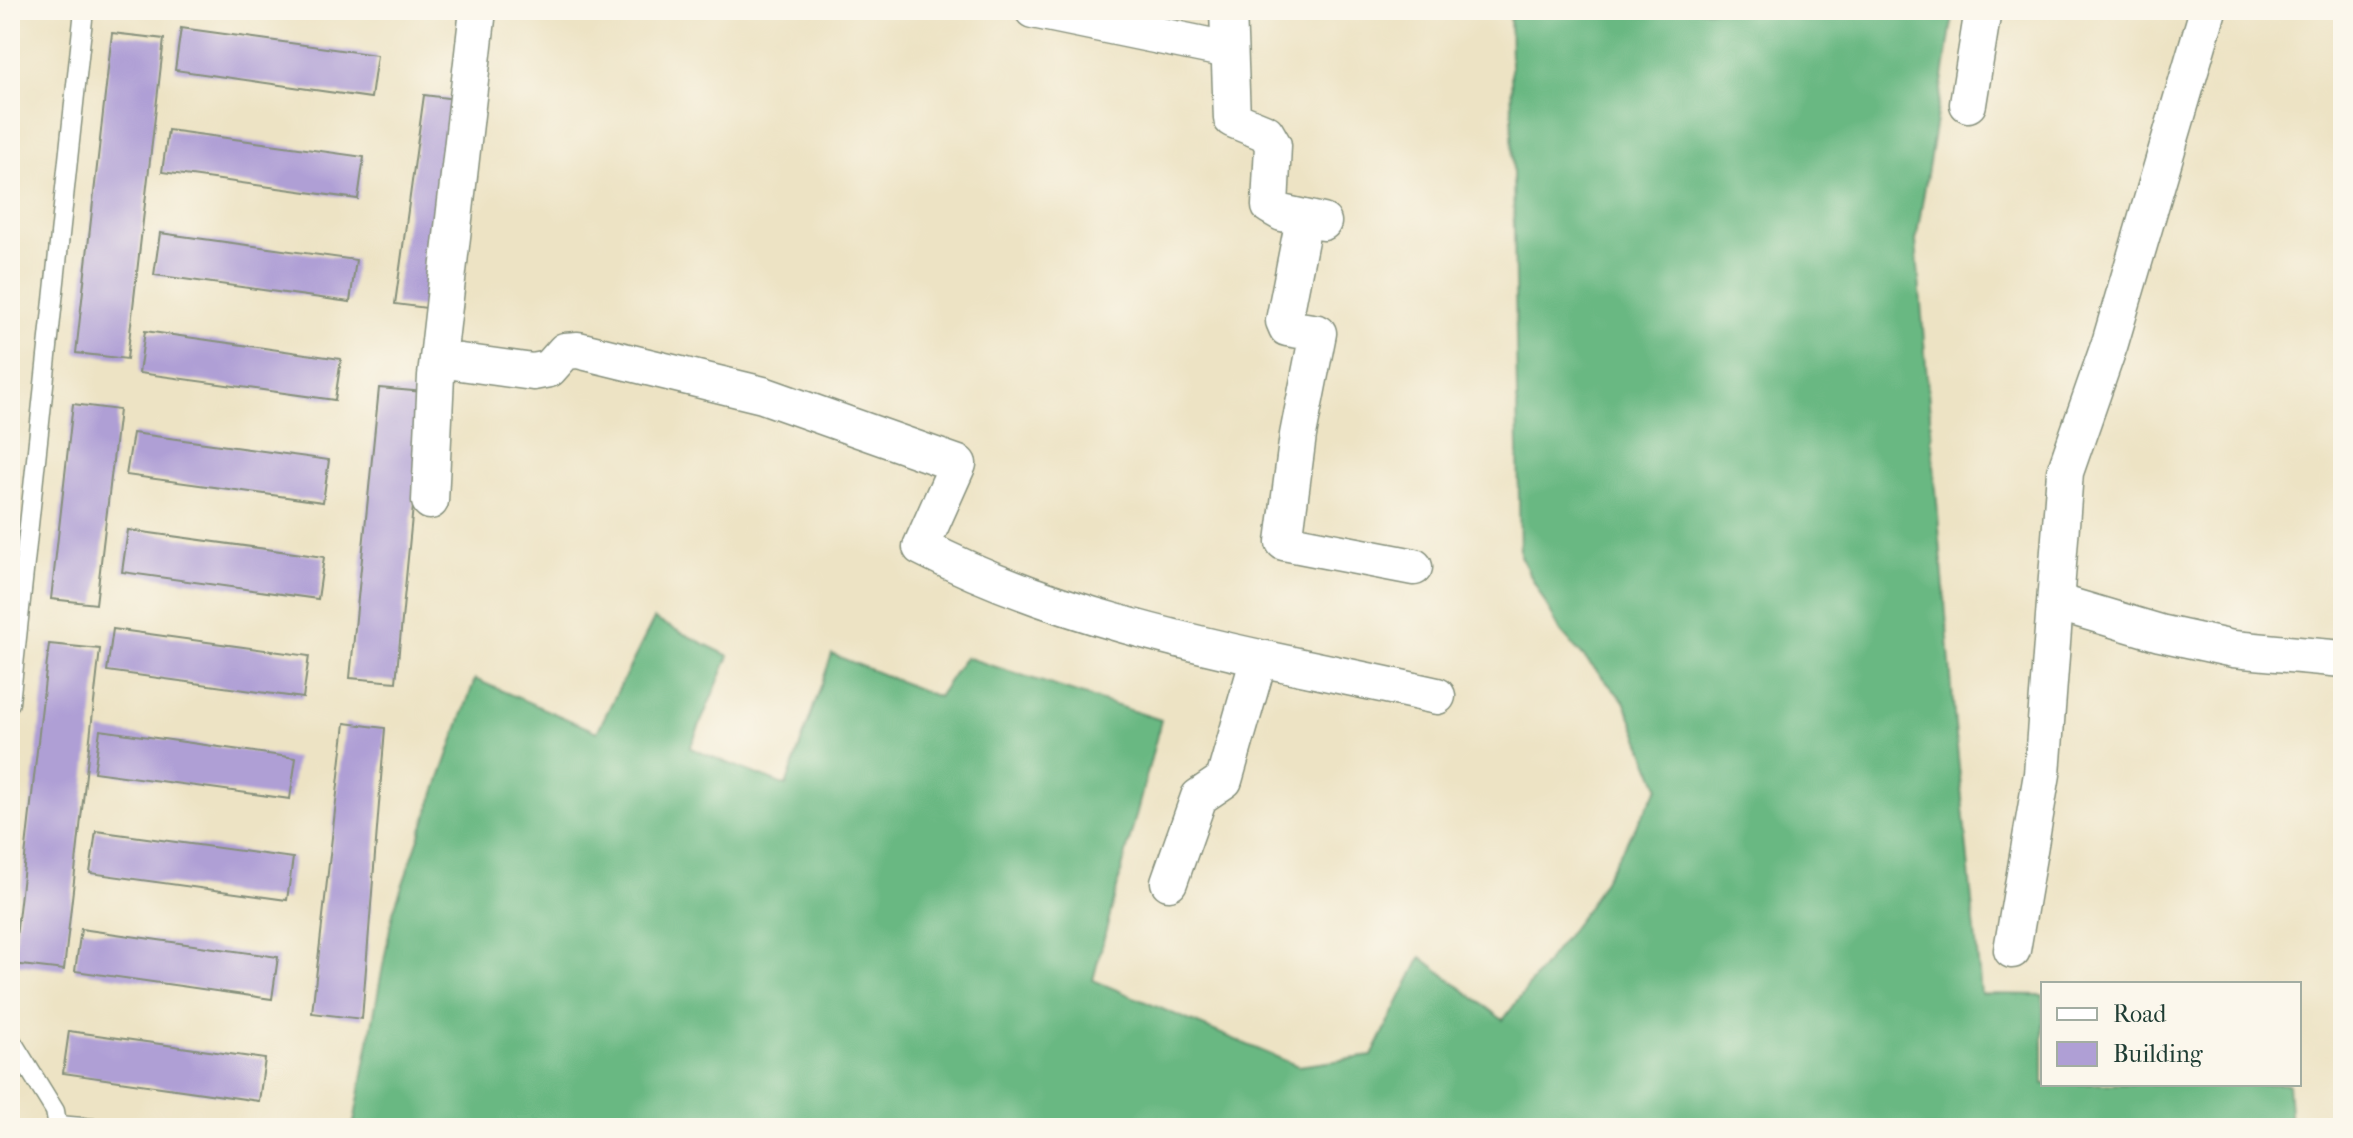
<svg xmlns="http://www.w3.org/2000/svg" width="2353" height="1138" font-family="'IM FELL French Canon',serif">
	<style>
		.forest { fill: #69b882; stroke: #447a5b; stroke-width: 2 }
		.building { fill: #af9fd5 }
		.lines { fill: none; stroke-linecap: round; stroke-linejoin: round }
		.service-casing { stroke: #86907c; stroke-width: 21 }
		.minor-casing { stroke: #86907c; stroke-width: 39 }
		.service { stroke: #fff; stroke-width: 18 }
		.minor { stroke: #fff; stroke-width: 36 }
	</style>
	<rect width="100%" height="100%" fill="#fbf7ec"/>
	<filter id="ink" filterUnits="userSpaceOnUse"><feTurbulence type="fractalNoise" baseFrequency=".0125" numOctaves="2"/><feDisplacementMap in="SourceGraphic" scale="16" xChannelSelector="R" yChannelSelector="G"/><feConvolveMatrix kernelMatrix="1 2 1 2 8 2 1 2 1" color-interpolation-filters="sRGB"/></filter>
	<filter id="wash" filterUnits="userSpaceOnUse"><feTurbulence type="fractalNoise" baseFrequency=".006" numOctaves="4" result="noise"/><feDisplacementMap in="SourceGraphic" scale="32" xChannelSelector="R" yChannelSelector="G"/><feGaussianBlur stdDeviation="1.8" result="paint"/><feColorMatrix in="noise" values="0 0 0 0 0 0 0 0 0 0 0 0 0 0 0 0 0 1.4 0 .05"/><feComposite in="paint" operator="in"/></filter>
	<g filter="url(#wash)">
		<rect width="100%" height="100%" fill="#ede3c4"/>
		<path class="forest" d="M1510,10H1954L1916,241L1955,726L1981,994L2043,995V1084H2288L2291,1128H353L393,912L475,679L597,732L654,619L729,656L690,748L786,786L832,654L938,697L965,657L1161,720L1093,980L1298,1066L1372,1056L1421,957L1503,1020L1588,907L1659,787L1624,701L1561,632L1520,556Z"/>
		<g id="blocks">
			<g class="building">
				<path d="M181,28L377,55L371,98L175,70Z"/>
				<path d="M112,33L164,39L127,359L76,353Z"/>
				<path d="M424,95L464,100L434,309L395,304Z"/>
				<path d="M168,130L364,157L358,199L162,172Z"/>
				<path d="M160,233L356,260L350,302L154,275Z"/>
				<path d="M145,331L341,359L335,400L139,373Z"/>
				<path d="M379,388L424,392L396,682L350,678Z"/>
				<path d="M73,404L119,410L96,604L51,599Z"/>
				<path d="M133,433L329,460L323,502L126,475Z"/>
				<path d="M128,530L324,557L318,599L122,572Z"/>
				<path d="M113,629L309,656L303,698L107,671Z"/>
				<path d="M49,644L100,649L64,970L13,964Z"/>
				<path d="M345,723L385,728L362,1019L312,1013Z"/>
				<path d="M100,730L296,758L290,799L94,772Z"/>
				<path d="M96,831L293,858L287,900L90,873Z"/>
				<path d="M81,929L278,957L272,999L75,971Z"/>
				<path d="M69,1031L265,1059L259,1101L63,1073Z"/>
			</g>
		</g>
	</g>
	<g filter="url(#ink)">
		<use href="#blocks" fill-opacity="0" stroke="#86907c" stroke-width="2"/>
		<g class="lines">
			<g class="service-casing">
				<g id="service">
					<path d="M10,703L84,10"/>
					<path d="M10,1038L55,1111L58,1128"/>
					<path d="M58,1125L94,1128"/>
				</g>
			</g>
			<g class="minor-casing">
				<g id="minor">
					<path d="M1033,10L1228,50"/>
					<path d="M1228,10L1232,119L1266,133L1273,145L1270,206L1282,213L1323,222"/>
					<path d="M1968,104L1983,10"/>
					<path d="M1304,219L1284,321L1287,328L1318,333L1298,435L1284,542L1414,567"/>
					<path d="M439,359L533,372L549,369L565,351L578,350L763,395L958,464L921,547C1081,630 1264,657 1437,696"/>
					<path d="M430,501L436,376L478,10"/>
					<path d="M2056,602L2160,633L2233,649L2343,659"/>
					<path d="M1169,882L1199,797L1224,780L1259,658"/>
					<path d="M2012,950L2042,774L2065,472L2110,343L2208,10"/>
				</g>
			</g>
			<use href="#service" class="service"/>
			<use href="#minor" class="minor"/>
		</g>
	</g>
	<rect width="2353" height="1138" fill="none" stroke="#fbf7ec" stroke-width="40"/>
	<rect x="2041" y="982" width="260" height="104" fill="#fbf7ec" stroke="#a3ada2" stroke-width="2"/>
	<rect x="2057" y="1008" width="40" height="12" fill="#ffffff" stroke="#a3ada2" stroke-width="2"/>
	<text x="2113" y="1022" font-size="24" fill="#1f3d34">Road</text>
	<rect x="2057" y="1042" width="40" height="24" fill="#af9fd5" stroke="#a3ada2" stroke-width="2"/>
	<text x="2113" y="1062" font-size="24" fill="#1f3d34">Building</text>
</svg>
